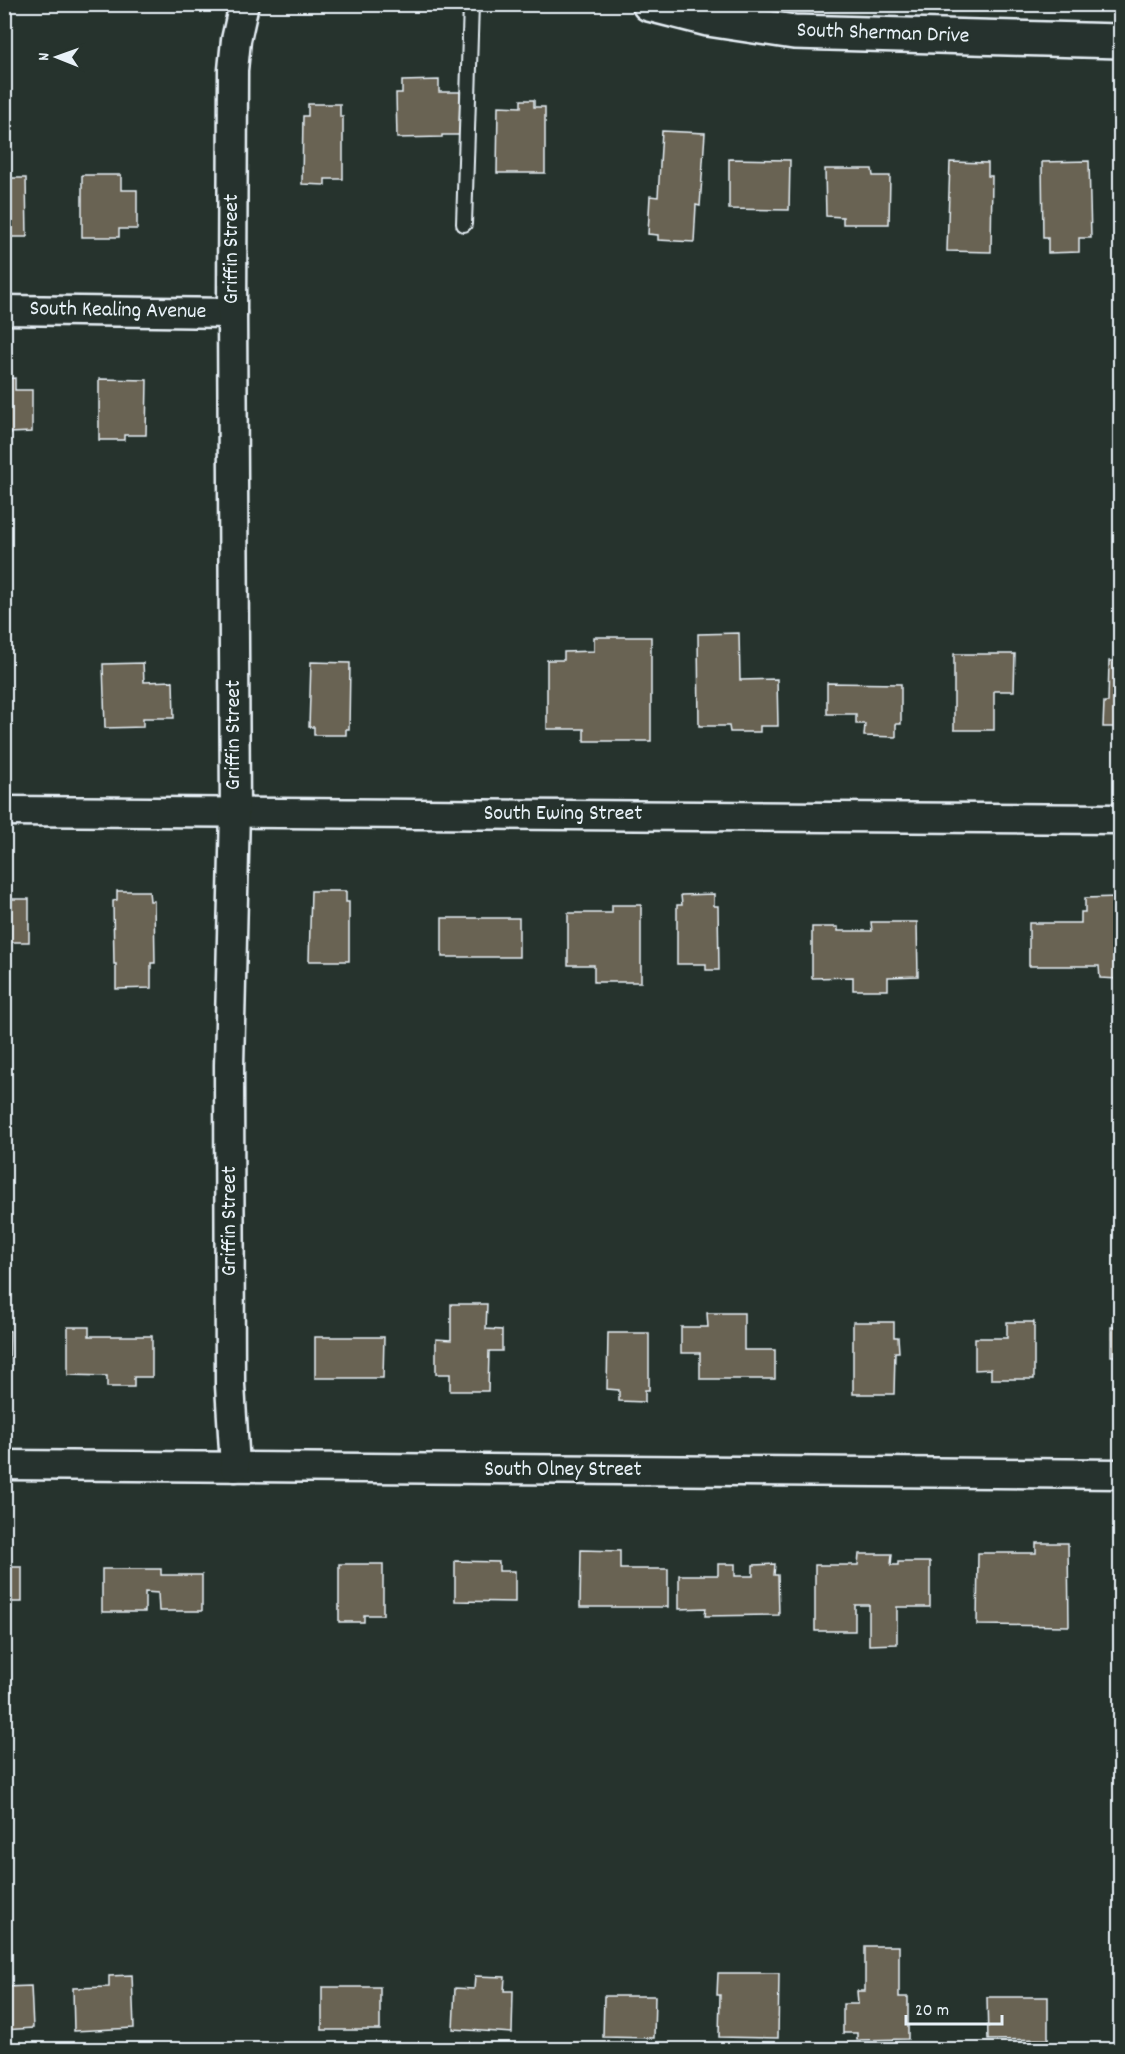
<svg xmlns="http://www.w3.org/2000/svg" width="1125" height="2054" font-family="Dekko,sans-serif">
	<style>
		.building { fill: #696352; stroke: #e8f1f8; stroke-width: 1.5 }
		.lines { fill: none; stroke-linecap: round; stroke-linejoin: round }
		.service-casing { stroke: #e8f1f8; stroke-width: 18 }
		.minor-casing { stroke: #e8f1f8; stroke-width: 33 }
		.secondary-casing { stroke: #e8f1f8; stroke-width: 38 }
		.service { stroke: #26332d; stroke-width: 14 }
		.minor { stroke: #26332d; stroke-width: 28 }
		.secondary { stroke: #26332d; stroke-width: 33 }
		.labels { text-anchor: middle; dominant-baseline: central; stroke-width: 4.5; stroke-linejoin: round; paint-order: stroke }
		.street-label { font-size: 22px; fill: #e8f1f8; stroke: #26332d }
	</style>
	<rect width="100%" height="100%" fill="#26332d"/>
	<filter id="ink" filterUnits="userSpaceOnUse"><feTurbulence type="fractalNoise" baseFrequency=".0167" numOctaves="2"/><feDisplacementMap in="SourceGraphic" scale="12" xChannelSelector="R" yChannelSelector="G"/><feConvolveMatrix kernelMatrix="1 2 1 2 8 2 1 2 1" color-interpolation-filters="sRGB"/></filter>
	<g filter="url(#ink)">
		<g class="building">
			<path d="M439,80V92H460V135H442V137L397,138L396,93H402V81Z"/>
			<path d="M521,100H534V107H545V173H497L498,106L521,107Z"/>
			<path d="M308,104H340V117H343V179H325V185L302,184L303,116H308Z"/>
			<path d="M662,131L705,133L700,206L696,205L694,242L658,240V235L648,234L650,196L658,197Z"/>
			<path d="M729,159L790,160L789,210L729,209Z"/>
			<path d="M1089,161L1091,238H1079V252L1048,253V238H1043L1042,162Z"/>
			<path d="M950,162L988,163V176H992L991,252L947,251Z"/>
			<path d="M825,169H872L873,176H890L889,224H843V217L826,216Z"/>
			<path d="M82,175H121V190H137V229H119V237H82Z"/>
			<path d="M8,178H26L27,237H4V187L8,186Z"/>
			<path d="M15,378V390H32V432L9,433L10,453H4V379Z"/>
			<path d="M99,379L147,380L146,435H124V440H99Z"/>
			<path d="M739,633L740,680L777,679L778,726H760V732H730L729,726H699L698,634Z"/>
			<path d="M594,637H651V741H584V729H547V660H564V652L594,651Z"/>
			<path d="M954,654H1015L1014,691H994V730H954Z"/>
			<path d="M1109,661H1120V727H1103L1104,702H1108Z"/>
			<path d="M311,662L350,663L349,729H346V735H314V727H309Z"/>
			<path d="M143,663L144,682L173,681L174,718H143V727L105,728L103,664Z"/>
			<rect x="4" y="680" width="3" height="39"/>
			<path d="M827,683L901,684V724H896V737L864,736L865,724H856V714H827Z"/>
			<path d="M117,891H149L150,901H154L155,963H151V988L116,989V964H114L113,901L117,900Z"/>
			<path d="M311,891H346V902H349V961H309Z"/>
			<path d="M714,894V906H718L719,970H706V964H677V905H682L681,895Z"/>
			<path d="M1117,897V907H1120L1119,979L1100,978L1099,966H1029V923H1081V912H1085V898Z"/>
			<rect x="4" y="899" width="25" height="43"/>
			<path d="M612,905H641V982H594V965H568V913H612Z"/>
			<rect x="442" y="918" width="77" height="39"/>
			<path d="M871,922H917L918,976L888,977V990H853V977L812,978V927H838V931H872Z"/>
			<path d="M451,1304H487L486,1329L502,1330V1351H489L488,1391H450V1374H436V1339L451,1340Z"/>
			<path d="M707,1313H744V1350H775V1379H700V1353H681V1327H708Z"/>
			<path d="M1117,1315H1120V1356H1111V1327H1117Z"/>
			<path d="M853,1322H894V1337H898L899,1352H895L894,1394H853Z"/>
			<path d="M1007,1322H1034V1379H991V1369L975,1370V1338H1007Z"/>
			<path d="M68,1327H89V1336H152V1377H134V1387H107V1376L68,1375Z"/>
			<path d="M4,1330L10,1331L9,1372H4Z"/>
			<path d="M608,1333H649V1390H645V1402L619,1401V1390L607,1389Z"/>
			<path d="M315,1337H384L383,1378H315Z"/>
			<path d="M1036,1543H1068L1069,1626L977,1625L978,1553H1036Z"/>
			<path d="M581,1550L620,1551V1569H668V1607H580Z"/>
			<path d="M859,1554H892L891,1565H898V1562H930V1607H897V1644L869,1645V1605H855V1631H815V1565H858Z"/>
			<path d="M4,1558H9V1567H22V1602H4Z"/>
			<path d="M455,1561L499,1562V1571H515V1602L455,1601Z"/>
			<path d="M339,1564H383V1615H364V1622H339Z"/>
			<path d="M718,1564H735V1576H753V1565L775,1564L774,1575H778L779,1615L705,1616L706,1608L679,1609V1575H718Z"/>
			<path d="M102,1569H161V1575H202V1611H159L158,1593L145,1592V1612H102Z"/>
			<path d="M865,1946H899V1997H908V2039L857,2040V2033H843V2004H858L857,1991H865Z"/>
			<path d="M718,1973H779L778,2038L719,2037L720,1995H717Z"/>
			<path d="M132,1975L134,2028L74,2031L73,1988L109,1987V1976Z"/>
			<path d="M475,1976L505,1977L504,1991H513L512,2033L453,2029L455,1988L474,1989Z"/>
			<path d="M31,1986L33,2028L4,2030V1987Z"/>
			<rect x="322" y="1987" width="58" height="43"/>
			<path d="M604,1996H655L654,2038L603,2037Z"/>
			<path d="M987,1997H1048V2039L988,2040Z"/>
		</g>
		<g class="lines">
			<g class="service-casing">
				<path id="service" d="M464,224L471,4"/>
			</g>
			<g class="minor-casing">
				<g id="minor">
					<path d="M4,310L232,313"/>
					<path d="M4,811L1120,819"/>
					<path d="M4,1465L1120,1474"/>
					<path d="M235,1467L230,1385L229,1065L235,811L232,313L233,70L236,40L244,4"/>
				</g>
			</g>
			<g class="secondary-casing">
				<path id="secondary" d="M649,4L708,19L794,32L1120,41"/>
			</g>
			<use href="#service" class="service"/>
			<use href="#minor" class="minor"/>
			<use href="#secondary" class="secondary"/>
		</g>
	</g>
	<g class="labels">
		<g class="street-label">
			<text transform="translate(883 34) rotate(2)">South Sherman Drive</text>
			<text transform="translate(232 249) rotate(-90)">Griffin Street</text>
			<text transform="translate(118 311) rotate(1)">South Kealing Avenue</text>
			<text transform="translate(234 735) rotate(-90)">Griffin Street</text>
			<text x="563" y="814">South Ewing Street</text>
			<text transform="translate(230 1221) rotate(-90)">Griffin Street</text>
			<text x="563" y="1470">South Olney Street</text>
		</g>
	</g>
	<rect width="1125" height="2054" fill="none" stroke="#26332d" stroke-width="24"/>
	<rect x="12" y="12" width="1101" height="2030" fill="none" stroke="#e8f1f8" stroke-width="2" filter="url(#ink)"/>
	<g transform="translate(57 57) rotate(271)" stroke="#26332d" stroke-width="4.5" paint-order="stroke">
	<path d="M0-4.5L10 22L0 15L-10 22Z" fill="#e8f1f8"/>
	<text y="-9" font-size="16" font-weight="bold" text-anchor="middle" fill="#e8f1f8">N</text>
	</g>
	<path d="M906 2015v9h96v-9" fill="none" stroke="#e8f1f8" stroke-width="3"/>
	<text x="915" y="2015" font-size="18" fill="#e8f1f8" stroke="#26332d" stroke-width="4.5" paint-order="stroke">20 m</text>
</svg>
